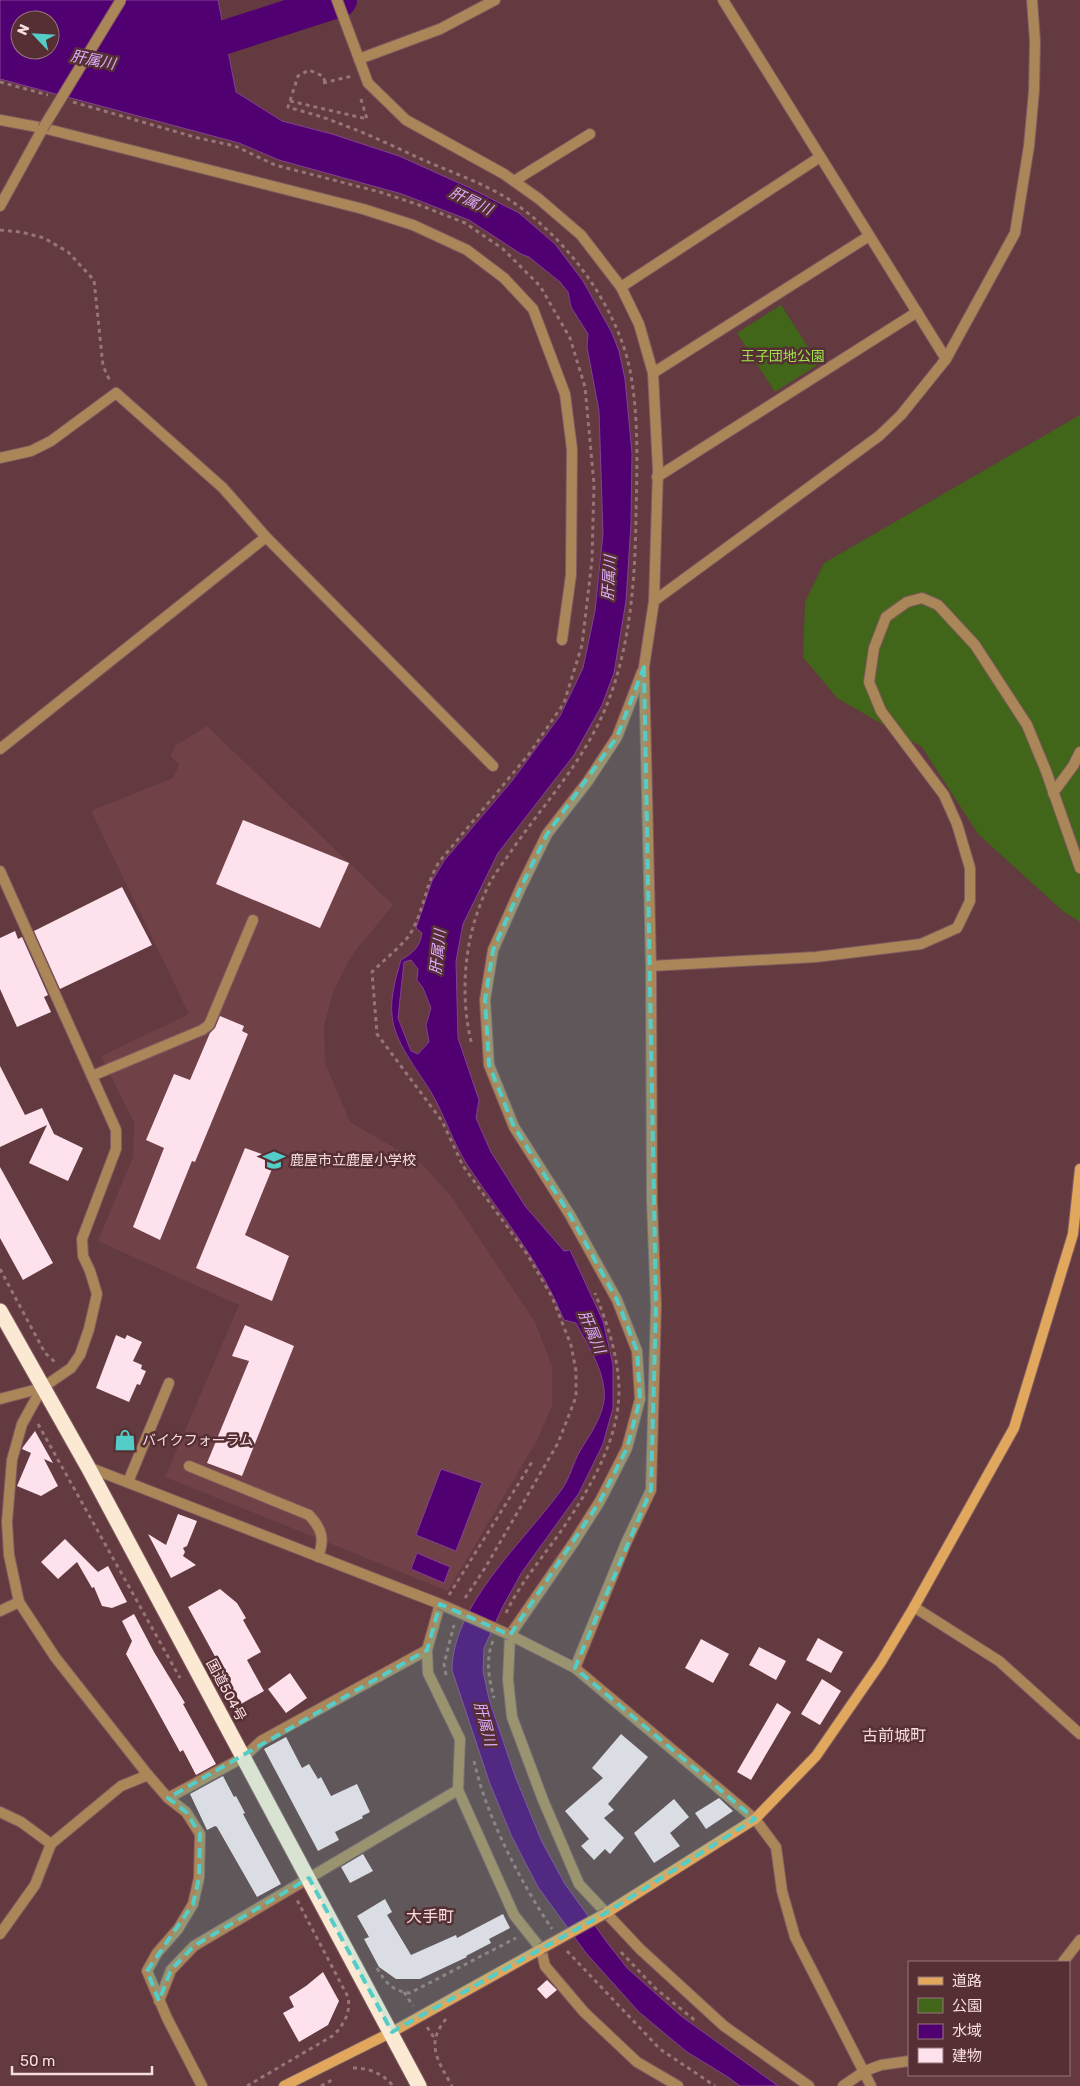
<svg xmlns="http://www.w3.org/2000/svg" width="1080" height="2086" font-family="Rubik,'Noto Sans JP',sans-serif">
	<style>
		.built { fill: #714148 }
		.green { fill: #416519 }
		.water { fill: #510072; stroke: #834293; fill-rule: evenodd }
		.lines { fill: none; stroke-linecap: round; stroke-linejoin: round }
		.river { stroke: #510072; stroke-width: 34 }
		.building { fill: #fde1ec }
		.lane-casing { stroke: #805b5f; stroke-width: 12 }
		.street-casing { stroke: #805b5f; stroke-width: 12 }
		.secondary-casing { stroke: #805b5f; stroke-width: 12 }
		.highway-casing { stroke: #805b5f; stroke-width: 17 }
		.path { stroke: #977478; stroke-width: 3; stroke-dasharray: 4 4; stroke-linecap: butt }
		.lane { stroke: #aa8659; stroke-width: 10 }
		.street { stroke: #aa8659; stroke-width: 10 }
		.secondary { stroke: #e1a75d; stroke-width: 10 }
		.highway { stroke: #fbe9d4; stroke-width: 15 }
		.street-bridge-casing { stroke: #805b5f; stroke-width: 12; stroke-linecap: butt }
		.secondary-bridge-casing { stroke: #805b5f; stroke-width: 12; stroke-linecap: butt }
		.street-bridge { stroke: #aa8659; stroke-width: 10 }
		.secondary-bridge { stroke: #e1a75d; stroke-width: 10 }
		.marked { fill: #54cdc8; fill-opacity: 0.2; stroke: #54cdc8; stroke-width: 4; stroke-dasharray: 10 6; stroke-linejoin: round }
		.labels { text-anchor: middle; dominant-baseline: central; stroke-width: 5; stroke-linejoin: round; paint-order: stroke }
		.park-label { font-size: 14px; fill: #9be54a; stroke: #562f35 }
		.poi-label { font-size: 14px; fill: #f7dddf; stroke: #562f35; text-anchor: start }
		.street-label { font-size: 14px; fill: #f7dddf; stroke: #562f35 }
		.water-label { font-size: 15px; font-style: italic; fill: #dbacfa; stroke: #562f35 }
		.quarter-label { font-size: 16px; fill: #f7dddf; stroke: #562f35 }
	</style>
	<rect width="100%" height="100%" fill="#623a3f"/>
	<path class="built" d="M207,726L393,905L352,955L334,990L324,1025L325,1063L350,1122L422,1164L450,1195L535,1322L552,1366V1406L537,1440L448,1591L165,1477L239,1305L98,1241L133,1157L134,1123L101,1056L189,1014L91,811L173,778L179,765L171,756L175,746Z"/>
	<g class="green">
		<path d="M781,305L819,364L775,392L737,333Z"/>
		<path d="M1080,415V922L1064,912L978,834L922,747L837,698L803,657L805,602L824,563Z"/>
	</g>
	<g class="water">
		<path d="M0,0H218L236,92L282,121L332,134L399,156L470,188L519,213L555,244L583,281L612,333L619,351L625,379L632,453L631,523L626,601L614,673L602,705L574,755L498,853L463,924L456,961L458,1038L479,1100L476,1118L491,1152L525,1206L564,1251L570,1250L603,1321L613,1365V1408L603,1444L579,1493L522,1572L502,1608L484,1648L483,1671L489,1699L515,1776L542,1842L565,1884L606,1941L627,1968L681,2016L778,2086H740L728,2077L687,2052L639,2012L586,1953L538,1887L512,1837L490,1784L452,1670C453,1603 525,1541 562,1489C570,1478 573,1463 580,1451C591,1433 607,1411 604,1389C601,1364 587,1344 576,1323L564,1320C540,1261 503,1218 468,1166C453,1143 445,1116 431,1092C417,1069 394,1042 392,1015C390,997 396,977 401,960C413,953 420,947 422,933L416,928L432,881L444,861L512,781L560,716L583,668L595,611L603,534L599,411L587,347L588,334L571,307L568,292L560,282L529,257L521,254L469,220L402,194L279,160L239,143L0,79ZM20,20H50V50H20ZM411,960L418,969L417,980L423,988L431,1008L426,1025L429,1042L418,1054L411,1051L398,1018L404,962Z"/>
		<path d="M441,1469L482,1483L456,1551L416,1535Z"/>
		<path d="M417,1553L450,1567L444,1583L411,1569Z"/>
	</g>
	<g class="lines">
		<path class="river" d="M182,51L340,0"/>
	</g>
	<g class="building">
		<path d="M243,820L349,863L320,928L216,884Z"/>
		<path d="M122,887L152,945L60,989L34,931Z"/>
		<path d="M15,931L18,939L22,937L48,995L44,997L51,1012L17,1027L0,989V938Z"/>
		<path d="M220,1016L244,1026L242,1031L248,1034L195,1162L192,1161L160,1240L133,1227L164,1148L146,1140L174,1074L190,1080L210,1033L215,1028Z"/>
		<path d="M0,1066L25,1115L42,1108L54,1134L83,1148L68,1181L29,1163L47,1125L0,1147Z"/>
		<path d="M245,1148L276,1159L245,1235L289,1256L272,1301L196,1268Z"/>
		<path d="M0,1167L53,1263L23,1280L0,1238Z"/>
		<path d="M245,1325L294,1346L242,1476L207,1463L249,1361L232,1356Z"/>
		<path d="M116,1335L125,1339L127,1335L142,1342L133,1361L142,1365L141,1369L146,1371L140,1385L137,1384L129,1402L96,1388Z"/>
		<path d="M35,1431L53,1463L44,1459L58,1486L41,1496L17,1486L31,1453L22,1449L23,1447Z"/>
		<path d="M178,1514L197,1521L187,1546L183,1548L185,1552L183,1556L196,1565L171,1578L148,1534L166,1545Z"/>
		<path d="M65,1539L98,1572L108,1566L127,1602L112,1608L102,1606L94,1587L92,1588L77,1562L58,1579L41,1562Z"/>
		<path d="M220,1589L237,1603L246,1618L243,1620L261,1652L247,1660L264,1691L241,1704L188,1607Z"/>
		<path d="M134,1614L154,1652L185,1703L183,1704L216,1764L196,1775L183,1750L180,1752L126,1654L132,1641L122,1621Z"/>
		<path d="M818,1638L843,1652L831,1673L806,1660Z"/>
		<path d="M701,1639L729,1654L713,1683L685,1668Z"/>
		<path d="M759,1647L786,1661L776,1680L749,1665Z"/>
		<path d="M290,1673L307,1698L286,1713L268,1689Z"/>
		<path d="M822,1679L841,1691L820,1725L801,1714Z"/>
		<path d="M777,1703L791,1712L751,1780L737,1772Z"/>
		<path d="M621,1734L648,1757L608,1804L614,1810L604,1818L624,1838L610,1854L605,1849L594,1860L581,1846L589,1839L565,1811L603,1778L592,1768Z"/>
		<path d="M286,1737L302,1768L309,1764L318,1779L321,1777L331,1796L357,1784L370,1812L362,1816L363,1818L335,1832L339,1840L318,1851L264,1749Z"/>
		<path d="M223,1776L234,1797L236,1796L245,1813L243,1814L281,1884L257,1897L217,1827L215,1826L207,1830L190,1794Z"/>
		<path d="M719,1798L733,1811L706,1829L695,1813Z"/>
		<path d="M674,1799L689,1817L670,1833L680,1846L654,1863L634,1833Z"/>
		<path d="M363,1854L373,1871L350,1883L341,1867Z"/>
		<path d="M385,1899L392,1912L387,1915L411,1955L456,1935L457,1938L503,1914L510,1928L489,1939L491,1943L466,1956L467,1957L420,1979H396L379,1967L364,1939L369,1937L357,1916Z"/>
		<path d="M323,1972L339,2001L328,2025L299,2042L283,2013L294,2007L289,1997L306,1986Z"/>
		<path d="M547,1980L557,1990L546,1999L537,1989Z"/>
	</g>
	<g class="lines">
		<g class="lane-casing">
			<g id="lane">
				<path d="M92,1076L202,1030L209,1025L253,920"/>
				<path d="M189,1466L309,1515C322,1529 325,1539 318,1557"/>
				<path d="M0,1934L35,1885L51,1844"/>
			</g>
		</g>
		<g class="street-casing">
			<g id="street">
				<path d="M337,0L368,83L406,120L504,174L539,199L581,235L621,287L639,324L653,373L658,470L654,601L644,667L651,966L652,1201L656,1306L651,1490L626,1543L575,1668"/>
				<path d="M723,0L946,359"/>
				<path d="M359,59L440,29L495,0"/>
				<path d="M0,120L43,128L363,209L413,225L467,250L504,278L533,309L565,394L572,449L571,575L562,640"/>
				<path d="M514,181L590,134"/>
				<path d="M0,206L43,128"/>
				<path d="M621,287L820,157"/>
				<path d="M653,373L869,236"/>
				<path d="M0,458L31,451L51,441L116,393L223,488L266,537L493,766"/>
				<path d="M657,477L917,312"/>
				<path d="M654,601L879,436L901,415L946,359L1015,233L1029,146L1034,91L1035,41L1032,0"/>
				<path d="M642,672L617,737L588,781L547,834L521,887L493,950L485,1000L489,1065L514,1127L570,1215L617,1300L637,1351L640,1399L627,1448L600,1501L574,1542L510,1635L508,1680L512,1717L543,1800L579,1884L640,1949L724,2026L809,2086"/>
				<path d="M0,749L266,537"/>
				<path d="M1053,793L1073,766L1080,752"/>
				<path d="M0,871L116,1130V1149L82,1239L83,1256L90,1271L97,1294L89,1329L80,1355L71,1368L42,1388L0,1399"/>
				<path d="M651,966L816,957L921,944L957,928L970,901V868L957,824L944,795L881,711L869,682L874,648L886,617L907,602L922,598L938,605L975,645L1027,725L1046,771L1080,868"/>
				<path d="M42,1388L22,1424L12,1460L7,1522L9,1555L19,1602L55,1657L148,1775L168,1798L186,1812L200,1834L199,1878L193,1904L178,1929L157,1953L147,1971L167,2018L202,2086"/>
				<path d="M88,1467L440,1604L427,1650L428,1673L460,1739L458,1790L514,1915L541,1949L545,1966L584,2012L637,2062L678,2086"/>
				<path d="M128,1482L169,1383"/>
				<path d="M914,1607L999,1661L1080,1734"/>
				<path d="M0,1611L19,1602"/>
				<path d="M510,1635L575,1668L755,1819L776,1847L782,1891L795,1937L871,2086"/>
				<path d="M168,1798L244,1757L261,1741L427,1650"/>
				<path d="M0,1812L21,1822L51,1844L121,1786L148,1775"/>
				<path d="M1063,1962L1080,1940"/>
				<path d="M159,2001L171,1970L194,1946L458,1790"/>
				<path d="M843,2086L865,2071L881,2065L909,2061"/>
			</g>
		</g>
		<g class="secondary-casing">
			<g id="secondary">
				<path d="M606,1913L755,1819L816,1756L881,1662L914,1607L1014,1428L1073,1234L1080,1169"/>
				<path d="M284,2086L392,2032L541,1949"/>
			</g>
		</g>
		<g class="highway-casing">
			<path id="highway" d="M0,1311L88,1467L419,2086"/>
		</g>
		<g class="path">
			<path d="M0,82L48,95"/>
			<path d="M325,82L323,76L309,70L298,76L288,107C304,112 322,116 338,123C366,133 393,146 419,158C447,171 479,181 505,197C563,233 616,303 630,370C639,417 637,468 636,516C635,589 629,669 593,734C571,775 539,811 512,850C506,859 498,869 492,879C465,928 458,991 472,1045"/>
			<path d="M323,83L352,76"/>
			<path d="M290,101L367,119L360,96"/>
			<path d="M73,102L198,138L235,146L275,165L380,192L422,206L465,223L503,249L540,286L570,338L585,387L594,484L592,560L582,645L564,703L529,754L439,862C425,885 423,916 408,937C398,949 384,960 372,972L377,1034L442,1121L463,1166L527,1254L552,1297L571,1345L576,1371V1397L558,1443L485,1568L463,1601"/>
			<path d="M0,230L21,232L44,238L68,252L94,280L103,366L110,381"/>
			<path d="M0,1269L45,1353L55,1362"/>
			<path d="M38,1424L180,1678"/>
			<path d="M449,1595L532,1462"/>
			<path d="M506,1613C520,1583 543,1557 561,1531C589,1490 620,1439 619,1388C618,1355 607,1323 595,1293"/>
			<path d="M493,1641C485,1660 489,1679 494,1698"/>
			<path d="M446,1675L444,1664L454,1625"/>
			<path d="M474,1761C486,1816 521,1883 552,1929"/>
			<path d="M567,1951L660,2049L715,2086"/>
			<path d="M621,1952L655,1988L697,2022"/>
			<path d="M377,1968C385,1982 392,1991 410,1993L516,1938"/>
			<path d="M404,1992L413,2006"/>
			<path d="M446,2019C425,2044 438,2061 452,2086"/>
			<path d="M427,2027L435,2039"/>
			<path d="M353,2068C368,2068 383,2073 393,2086"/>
			<path d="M247,2086L334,2035C344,2024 351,2012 348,1997L297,1900"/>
			<path d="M321,2086L332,2080"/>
		</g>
		<use href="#lane" class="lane"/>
		<use href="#street" class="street"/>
		<use href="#secondary" class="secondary"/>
		<use href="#highway" class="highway"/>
		<g class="street-bridge-casing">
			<g id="street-bridge">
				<path d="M43,128L121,0"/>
				<path d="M440,1604L510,1635"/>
			</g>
		</g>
		<g class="secondary-bridge-casing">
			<path id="secondary-bridge" d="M541,1949L606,1913"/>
		</g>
		<use href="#street-bridge" class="street-bridge"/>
		<use href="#secondary-bridge" class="secondary-bridge"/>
	</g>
	<path class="marked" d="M644,667L656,1306L651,1490L575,1668L755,1819L606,1913L392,2032L309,1878L194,1946L171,1970L159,2001L147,1971L193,1904L199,1878L200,1834L186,1812L168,1798L427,1650L440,1604L510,1635L600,1501L627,1448L640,1399L637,1351L617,1300L570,1215L514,1127L489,1065L485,1000L493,950L521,887L547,834L617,737Z"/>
	<defs>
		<g id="school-bare" transform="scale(1.725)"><path d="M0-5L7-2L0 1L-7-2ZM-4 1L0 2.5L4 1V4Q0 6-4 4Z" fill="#54cdc8" stroke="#562f35" stroke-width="2.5" paint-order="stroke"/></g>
		<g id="shop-bare" transform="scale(1.725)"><path d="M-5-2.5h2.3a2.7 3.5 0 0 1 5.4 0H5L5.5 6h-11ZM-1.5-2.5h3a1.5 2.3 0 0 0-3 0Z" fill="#54cdc8" stroke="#562f35" stroke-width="2.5" paint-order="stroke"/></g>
	</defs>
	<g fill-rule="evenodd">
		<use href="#school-bare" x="274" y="1160"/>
		<use href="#shop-bare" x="125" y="1440"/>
	</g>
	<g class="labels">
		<g class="park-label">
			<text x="783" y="356">王子団地公園</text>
		</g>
		<g class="poi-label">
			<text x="290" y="1160">鹿屋市立鹿屋小学校</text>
			<text x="142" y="1440">バイクフォーラム</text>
		</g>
		<g class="street-label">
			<text transform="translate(226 1690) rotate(62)">国道504号</text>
		</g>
		<g class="water-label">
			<text transform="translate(93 60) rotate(11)">肝属川</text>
			<text transform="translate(471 201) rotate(26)">肝属川</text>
			<text transform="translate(609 578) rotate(-87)">肝属川</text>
			<text transform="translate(438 952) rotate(-84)">肝属川</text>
			<text transform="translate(592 1332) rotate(67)">肝属川</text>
			<text transform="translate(485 1724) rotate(75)">肝属川</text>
		</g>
		<g class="quarter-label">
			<text x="894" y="1735">古前城町</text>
			<text x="430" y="1916">大手町</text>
		</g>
	</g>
	<rect x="908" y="1961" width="162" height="115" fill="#562f35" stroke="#967579"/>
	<rect x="918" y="1977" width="25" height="8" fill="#e1a75d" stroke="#967579"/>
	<text x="952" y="1986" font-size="15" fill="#f7dddf">道路</text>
	<rect x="918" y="1998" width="25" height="15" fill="#416519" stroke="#967579"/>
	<text x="952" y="2011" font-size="15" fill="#f7dddf">公園</text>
	<rect x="918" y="2024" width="25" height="15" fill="#510072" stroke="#967579"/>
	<text x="952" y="2036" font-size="15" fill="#f7dddf">水域</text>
	<rect x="918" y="2048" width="25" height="15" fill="#fde1ec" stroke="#967579"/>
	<text x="952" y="2061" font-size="15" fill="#f7dddf">建物</text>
	<g transform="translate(35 35) rotate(295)"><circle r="24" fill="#562f35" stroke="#967579"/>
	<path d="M0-4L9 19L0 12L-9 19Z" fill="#54cdc8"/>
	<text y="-8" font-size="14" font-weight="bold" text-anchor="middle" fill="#f7dddf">N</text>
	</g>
	<path d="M12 2066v8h140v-8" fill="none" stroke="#f7dddf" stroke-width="2.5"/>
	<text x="20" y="2066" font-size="15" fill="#f7dddf" stroke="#562f35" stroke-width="4" paint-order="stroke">50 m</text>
</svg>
